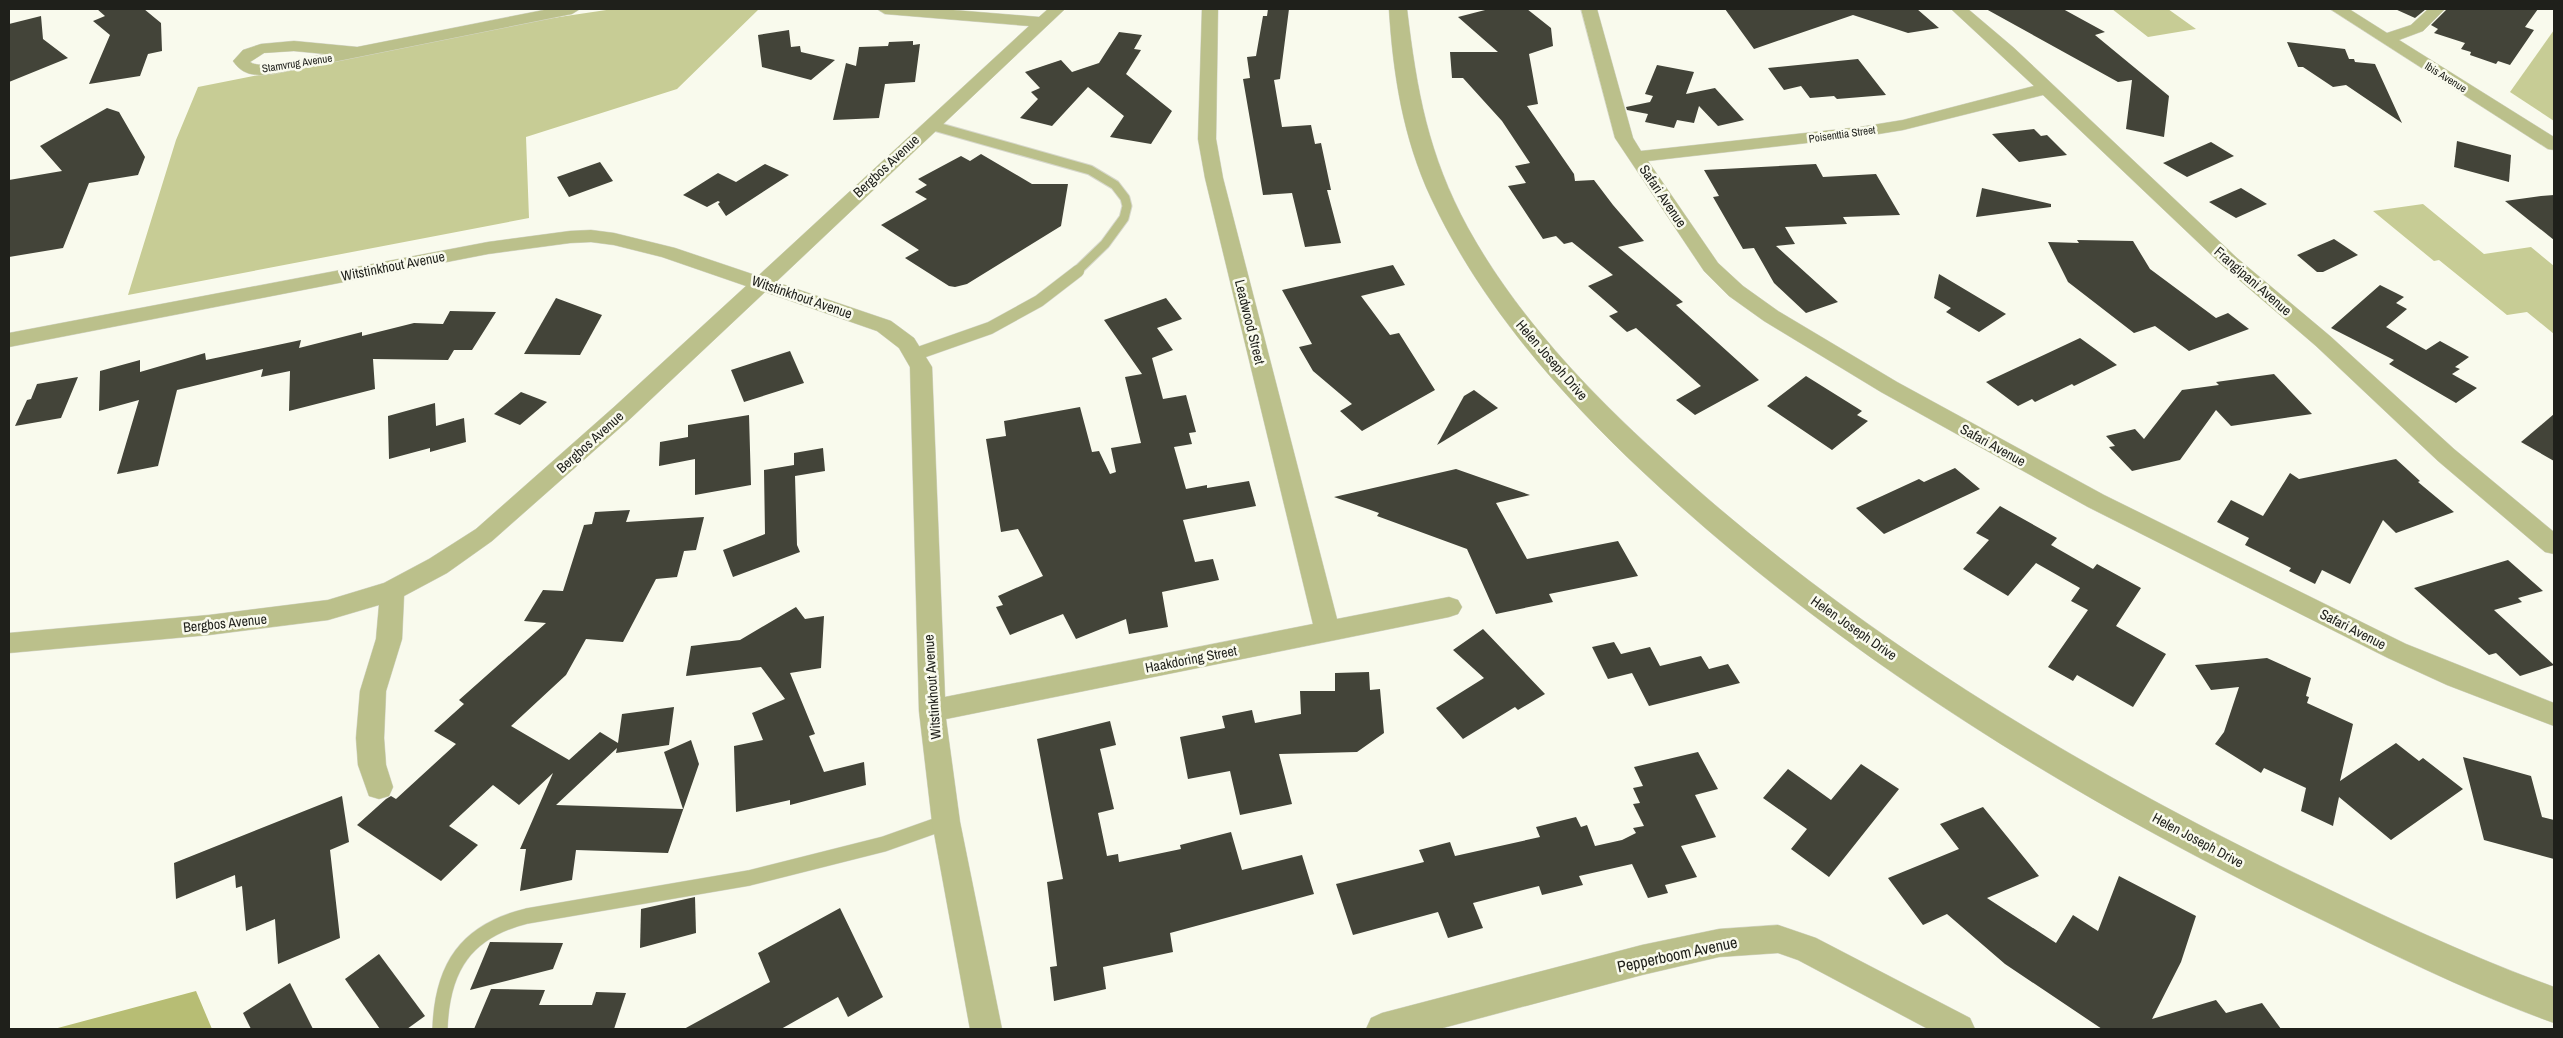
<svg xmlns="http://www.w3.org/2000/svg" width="2563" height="1038" font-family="'Archivo Narrow',sans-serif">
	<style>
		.green { fill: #c7cc95 }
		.forest { fill: #b7bd74 }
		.building { fill: #434439 }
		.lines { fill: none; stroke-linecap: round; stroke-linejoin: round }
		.service-far2-casing { stroke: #d6d7cb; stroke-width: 11 }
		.service-far1-casing { stroke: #d6d7cb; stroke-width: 13 }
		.service-casing { stroke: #d6d7cb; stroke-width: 16 }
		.minor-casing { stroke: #d6d7cb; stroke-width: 1 }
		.tertiary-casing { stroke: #d6d7cb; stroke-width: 1 }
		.service-far2 { stroke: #bbc08b; stroke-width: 9 }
		.service-far1 { stroke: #bbc08b; stroke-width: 12 }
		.service { stroke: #bbc08b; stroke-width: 15 }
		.minor { fill: #bbc08b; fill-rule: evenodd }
		.tertiary { fill: #bbc08b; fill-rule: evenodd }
		.labels { text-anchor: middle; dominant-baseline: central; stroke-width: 5; stroke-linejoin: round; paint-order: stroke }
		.far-street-label { font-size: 11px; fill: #1f201b; stroke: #f9faed }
		.street-label { font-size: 14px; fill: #1f201b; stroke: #f9faed }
		.near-street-label { font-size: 16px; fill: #1f201b; stroke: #f9faed }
	</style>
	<rect width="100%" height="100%" fill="#f9faed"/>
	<g class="green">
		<path d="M613,9H759L677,89L526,137L529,218L128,295L176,140L198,87L539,20Z"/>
		<path d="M2112,9H2168L2196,29L2148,37Z"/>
		<path d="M2554,30V121L2510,92Z"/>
		<path d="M2423,204L2484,254L2531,247L2554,266V334L2527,312L2507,315L2439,260L2434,261L2373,211Z"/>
	</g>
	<path class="forest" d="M196,991L212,1029H54Z"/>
	<g class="building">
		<path d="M97,9H144L161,23L162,51L148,54L140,76L89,84L110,35L93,21L105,16Z"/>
		<path d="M1268,9H1289L1280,79L1274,80L1282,127L1311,125L1315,144L1321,143L1331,190H1327L1341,243L1305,247L1292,193L1263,195L1243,79L1250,78L1247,57L1256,56L1263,16H1267Z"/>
		<path d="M1489,9H1527L1551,28L1553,46L1529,54L1538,104L1527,106L1574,174L1575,181L1594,180L1613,205L1644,241L1618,247L1683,302L1676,305L1759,380L1695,415L1676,400L1701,386L1636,328L1627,332L1609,316L1618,312L1588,286L1613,275L1572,242L1564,244L1556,236L1543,239L1508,186L1526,183L1515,166L1530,163L1502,121L1463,78H1452L1450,52H1498L1458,17Z"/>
		<path d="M1725,9H1917L1939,28L1908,33L1853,15L1754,49Z"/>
		<path d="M1986,9H2063L2105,32L2095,35L2169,96L2164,137L2126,129L2132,80L2118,82Z"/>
		<path d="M2395,9H2426L2415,18Z"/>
		<path d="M2447,9H2538L2525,27L2534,30L2510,65L2498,61L2496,64L2470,55L2471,52L2461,49L2465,43L2434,33L2438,29L2431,25Z"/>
		<path d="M41,16L43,39L68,58L9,82V24Z"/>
		<path d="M789,30L791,47L800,46L801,52L835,60L811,80L762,67L758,35Z"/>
		<path d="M1119,32L1142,35L1134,49L1141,50L1126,74L1172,111L1151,144L1110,137L1124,116L1088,87L1052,126L1020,118L1038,99L1031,92L1040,88L1025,72L1061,60L1072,72L1099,63Z"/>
		<path d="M913,41V45L920,44L915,82L885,84L879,118L833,120L846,63L856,66L859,47L888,46L889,42Z"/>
		<path d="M2287,42L2345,49L2349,59H2354L2355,62L2375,64L2402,123L2346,85L2333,87L2303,67H2298Z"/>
		<path d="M1858,59L1886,95L1837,99L1834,96L1810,98L1801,86L1784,90L1768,68Z"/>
		<path d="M1657,65L1694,72L1686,94L1715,88L1744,120L1718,126L1699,106L1694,123L1677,120L1674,128L1645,122L1648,114L1627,110L1626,107L1650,102L1653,96L1645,94Z"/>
		<path d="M107,108L119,112L145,157L138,175L89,183L63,248L9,257V180L62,171L40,146Z"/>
		<path d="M2034,129L2041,136L2047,135L2067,155L2019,162L1992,134Z"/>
		<path d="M2457,141L2511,155L2509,182L2454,167Z"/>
		<path d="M2211,142L2234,156L2187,177L2163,163Z"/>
		<path d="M981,154L1032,184H1068L1061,226L967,284L955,287L949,286L905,258L919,250L881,225L927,199L915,192L927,185L918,179L961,156L970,161Z"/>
		<path d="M600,162L613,181L569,197L557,177Z"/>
		<path d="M765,164L789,175L726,216L718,204L720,202L718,201L707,207L683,195L718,173L736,182Z"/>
		<path d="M1816,164L1823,177L1876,174L1900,215L1843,217L1847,224L1785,227L1795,244L1776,246L1838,302L1806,313L1774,283L1754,248L1743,249L1713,197L1719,196L1704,170Z"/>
		<path d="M1982,188L2051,204V207L1976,217Z"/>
		<path d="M2241,188L2267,204L2236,218L2209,202Z"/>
		<path d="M2554,195V240L2505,201L2541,196Z"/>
		<path d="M2334,239L2358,255L2323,272H2317L2297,255Z"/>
		<path d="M2077,240L2133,241L2150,269L2216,318L2228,313L2249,329L2189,351L2155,326L2134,333L2068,282L2048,242L2079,243Z"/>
		<path d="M1393,265L1405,285L1361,296L1390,335L1399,333L1435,390L1362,431L1340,411L1352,404L1313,371L1299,347L1312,344L1282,290Z"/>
		<path d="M1939,274L2006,314L1979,332L1946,312L1951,308L1934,298Z"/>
		<path d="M2380,285L2404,297L2396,303L2407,309L2386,327L2426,350L2440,341L2469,357L2455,367L2460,369L2452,374L2477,388L2456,403L2389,364L2394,360L2331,328Z"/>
		<path d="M556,298L602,315L580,355L524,354Z"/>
		<path d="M1166,298L1182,319L1157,328L1173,350L1152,358L1163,399L1186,395L1196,432L1189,433L1192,444L1174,447L1186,489L1207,485V488L1249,481L1256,506L1183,520L1195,562L1213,559L1219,580L1162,592L1168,627L1129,634L1126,619L1076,639L1063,614L1010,635L996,607L1003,605L998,596L1043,576L1018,529L1001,532L986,439L1006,436L1004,421L1080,407L1092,452L1099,451L1110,474L1116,472L1111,448L1141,443L1125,377L1142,374L1104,320Z"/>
		<path d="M450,311L496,312L472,350H454L448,360L373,359L375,389L289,411L290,371L261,377L263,369L177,390L158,466L117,474L139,400L99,411L100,371L140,360V372L205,353L206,360L301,340L299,348L362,332V336L414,323L443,324Z"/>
		<path d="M2080,338L2117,365L2074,386L2072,384L2035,402L2032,399L2018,406L1986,382Z"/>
		<path d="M790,351L804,383L744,402L731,370Z"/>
		<path d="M2274,374L2312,414L2231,426L2216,410L2180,460L2132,471L2109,447L2115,446L2106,436L2135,429L2144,439L2182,390L2219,385L2216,382Z"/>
		<path d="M1806,376L1862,411L1857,415L1868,421L1832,450L1767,406Z"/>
		<path d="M78,377L61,418L15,426L27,400L31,399L37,384Z"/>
		<path d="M1474,390L1498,408L1437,445L1464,396Z"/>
		<path d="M521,392L547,402L520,425L494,414Z"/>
		<path d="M435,403L436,426L464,418L466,442L430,452V448L389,459L388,416Z"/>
		<path d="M2554,414V461L2521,442Z"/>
		<path d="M749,415L751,485L695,495V459L659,466L660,442L688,437V425Z"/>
		<path d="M823,448L825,471L795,476L797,545L800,552L733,577L723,550L765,534L764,470L794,465V453Z"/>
		<path d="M2396,459L2420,481L2418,482L2454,512L2396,533L2383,520L2350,584L2322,570L2315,584L2289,571L2291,568L2245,545L2249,538L2217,522L2231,500L2263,516L2290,473L2299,479Z"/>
		<path d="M1955,468L1980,489L1884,534L1856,508L1919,479L1924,482Z"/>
		<path d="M1456,469L1530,495L1496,503L1527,559L1618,541L1638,576L1549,594L1553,602L1496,614L1467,549L1377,516L1379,513L1334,497Z"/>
		<path d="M2000,506L2057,538L2051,545L2093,569L2097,564L2141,588L2116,626L2166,654L2133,707L2077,675L2073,681L2048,667L2088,610L2071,601L2080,588L2036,563L2008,596L1963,569L1989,540L1976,533Z"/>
		<path d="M630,510L626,522L704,517L696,550L684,551L677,577L656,579L623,642L586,639L566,675L511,726L569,760L600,732L618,743L622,714L674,707L669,745L616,753L617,748L556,805L683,809L664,752L691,740L699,764L668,853L576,850L572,880L520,891L526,849H520L553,773L519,805L493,785L449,826L478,845L441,881L357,825L386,799L391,796L396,799L456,744L434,731L464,704L459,700L546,623L524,621L543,590L563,591L584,525L592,524L595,512Z"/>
		<path d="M2508,560L2543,591L2518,598L2522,602L2494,610L2554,665L2520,676L2496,653L2489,655L2414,588Z"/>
		<path d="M796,607L805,619L824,616L821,668L790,673L815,734L809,736L824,772L864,762L866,785L790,805V800L736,812L734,746L763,740L752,713L785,699L761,667L686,676L691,646L740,640Z"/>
		<path d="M1483,629L1545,694L1518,710L1515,707L1463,739L1436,708L1484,678L1453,650Z"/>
		<path d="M1614,642L1621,654L1650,647L1660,666L1701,656L1709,669L1728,664L1740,683L1649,706L1632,673L1608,679L1592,647Z"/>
		<path d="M2267,658L2311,678L2306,696L2309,697L2307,703L2353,724L2340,781L2396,743L2419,761L2423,758L2463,789L2391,840L2339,797L2333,826L2301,811L2306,788L2264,768L2261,773L2215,744L2224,732L2239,687L2211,690L2195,665Z"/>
		<path d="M1369,672L1370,690L1380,689L1384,733L1357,752L1279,754L1292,804L1240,815L1230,771L1188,779L1180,737L1225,728L1222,716L1252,710L1255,723L1301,714L1300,691H1335V673Z"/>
		<path d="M1110,721L1116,745L1100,749L1114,809L1098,813L1107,856L1118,854L1119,862L1181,849L1180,845L1231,832L1242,870L1302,855L1314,894L1170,933L1173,952L1103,967L1106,989L1054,1001L1050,967L1057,966L1047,882L1063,879L1037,739Z"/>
		<path d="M1698,752L1718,789L1695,795L1716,837L1681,846L1697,877L1665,885L1668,893L1648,898L1632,864L1579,876L1583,885L1542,895L1539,886L1473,903L1483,928L1448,938L1438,912L1353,935L1336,884L1424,862L1419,850L1450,842L1455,856L1540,837L1536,827L1576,817L1581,827L1587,825L1595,846L1622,840L1636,833L1633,828L1644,826L1633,804L1640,803L1633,788L1643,786L1634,767Z"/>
		<path d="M2463,757L2531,776L2542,817L2554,820V859L2484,840Z"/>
		<path d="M1861,764L1899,789L1829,877L1791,849L1807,829L1763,798L1788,769L1831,800Z"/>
		<path d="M342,796L349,842L330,850L340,938L278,964L275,919L246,931L242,886L236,888L235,875L176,899L174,863Z"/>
		<path d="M1983,807L2039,876L1987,898L2056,943L2073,915L2098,931L2119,876L2196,916L2181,962L2152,1019L2216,1000L2226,1013L2262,1003L2281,1029H2102L2005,964L1947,914L1923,925L1888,878L1959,849L1940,824Z"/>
		<path d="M695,897L696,933L640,948L641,909Z"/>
		<path d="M840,908L883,997L848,1017L838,997L781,1029H684L770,982L758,953Z"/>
		<path d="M490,942L563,943L553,969L470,990Z"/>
		<path d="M379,954L425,1016L407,1029H380L345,979Z"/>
		<path d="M290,983L313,1029H251L243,1013Z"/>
		<path d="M491,989L545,990L539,1005H592L596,992L626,993L614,1029H474Z"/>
	</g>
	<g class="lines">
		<g class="service-far2-casing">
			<path id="service-far2" d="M930,125L1090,170L1115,185L1125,198L1127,206L1124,218L1105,244L1076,272"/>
		</g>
		<g class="service-far1-casing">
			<path id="service-far1" d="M916,354L990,328L1039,301L1078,271"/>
		</g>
		<g class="service-casing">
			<path id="service" d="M440,1029C442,967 466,931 527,916L749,878L884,844L946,822"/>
		</g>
		<g class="minor-casing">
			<g id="minor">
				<path d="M549,9H580L572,14L273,74C256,76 243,76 233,61L243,50L261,44L294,41L357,47ZM294,51L325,54C309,57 263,71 250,62L264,53Z"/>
				<path d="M877,9H941L1039,17L1048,9H1065L776,282L891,321L914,338L932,367L945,697L1313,624L1205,178L1198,139L1202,9H1218L1216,139L1223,178L1337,619L1449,597L1458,600L1462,607L1458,614L1449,617L946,719L960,822L1002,1029H970L932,822L919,711L910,367L899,348L877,331L765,292L630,419L492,541L447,573L404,596L402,639L386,691L384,738L386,765L393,787L389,796L379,799L369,796L358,765L356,738L360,691L376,639L379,605L328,620L209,635L9,653V633L209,615L328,600L384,583L429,559L476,529L614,407L746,286L662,257L614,245L591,242L570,243L488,254L9,347V333L488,242L570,231L591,230L614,233L675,248L758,276L1029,26L885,14Z"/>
				<path d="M1581,9H1597L1633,138L1641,151L1860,127L1903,120L2034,86L1951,9H1968L2014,48L2237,258L2330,336L2454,449L2554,532V554L2545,552L2438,461L2316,346L2223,266L2043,95L1903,130L1860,137L1648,161L1718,263L1743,286L1778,311L1897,382L2104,495L2406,644L2554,703V726L2447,685L2388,658L2088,507L1881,392L1764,321L1729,296L1704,271L1615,138Z"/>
				<path d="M2330,9H2349L2387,33L2411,25L2428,9H2445L2423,31L2399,40L2554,137V150L2548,149Z"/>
				<path d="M1778,925L1816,938L1970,1018L1975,1029H1928L1798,960L1778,953L1719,957L1642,975L1439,1029H1366L1371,1018L1382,1013L1642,945L1719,929Z"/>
			</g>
		</g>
		<g class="tertiary-casing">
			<path id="tertiary" d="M1389,9H1407C1417,92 1428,154 1468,228C1516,315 1588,391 1661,457C1849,630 2072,765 2301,876C2384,916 2468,956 2554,987V1023C2470,993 2390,953 2310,914C2070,797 1838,655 1643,472C1559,393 1480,303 1431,198C1403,138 1393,74 1389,9Z"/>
		</g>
		<use href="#service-far2" class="service-far2"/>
		<use href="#service-far1" class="service-far1"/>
		<use href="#service" class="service"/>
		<use href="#minor" class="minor"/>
		<use href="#tertiary" class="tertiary"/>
	</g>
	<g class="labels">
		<g class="far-street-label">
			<text transform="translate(297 63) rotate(-9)">Stamvrug Avenue</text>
			<text transform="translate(2446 77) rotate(32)">Ibis Avenue</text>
			<text transform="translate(1842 134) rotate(-8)">Poisenttia Street</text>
		</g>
		<g class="street-label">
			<text transform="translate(886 166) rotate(-43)">Bergbos Avenue</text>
			<text transform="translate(1663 196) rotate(56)">Safari Avenue</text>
			<text transform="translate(393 266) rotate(-11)">Witstinkhout Avenue</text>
			<text transform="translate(2253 281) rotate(41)">Frangipani Avenue</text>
			<text transform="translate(802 297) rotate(19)">Witstinkhout Avenue</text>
			<text transform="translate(1250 322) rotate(76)">Leadwood Street</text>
			<text transform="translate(1552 360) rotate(49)">Helen Joseph Drive</text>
			<text transform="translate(590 442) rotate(-42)">Bergbos Avenue</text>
			<text transform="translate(1993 445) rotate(29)">Safari Avenue</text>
			<text transform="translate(225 623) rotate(-6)">Bergbos Avenue</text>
			<text transform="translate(1854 628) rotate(35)">Helen Joseph Drive</text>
			<text transform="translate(2353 629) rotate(27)">Safari Avenue</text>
			<text transform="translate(1191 659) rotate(-11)">Haakdoring Street</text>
			<text transform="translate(932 687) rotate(-94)">Witstinkhout Avenue</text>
			<text transform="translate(2198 840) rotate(28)">Helen Joseph Drive</text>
		</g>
		<g class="near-street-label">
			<text transform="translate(1677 954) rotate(-12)">Pepperboom Avenue</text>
		</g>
	</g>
	<rect width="2563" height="1038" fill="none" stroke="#1f201b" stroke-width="20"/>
</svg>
